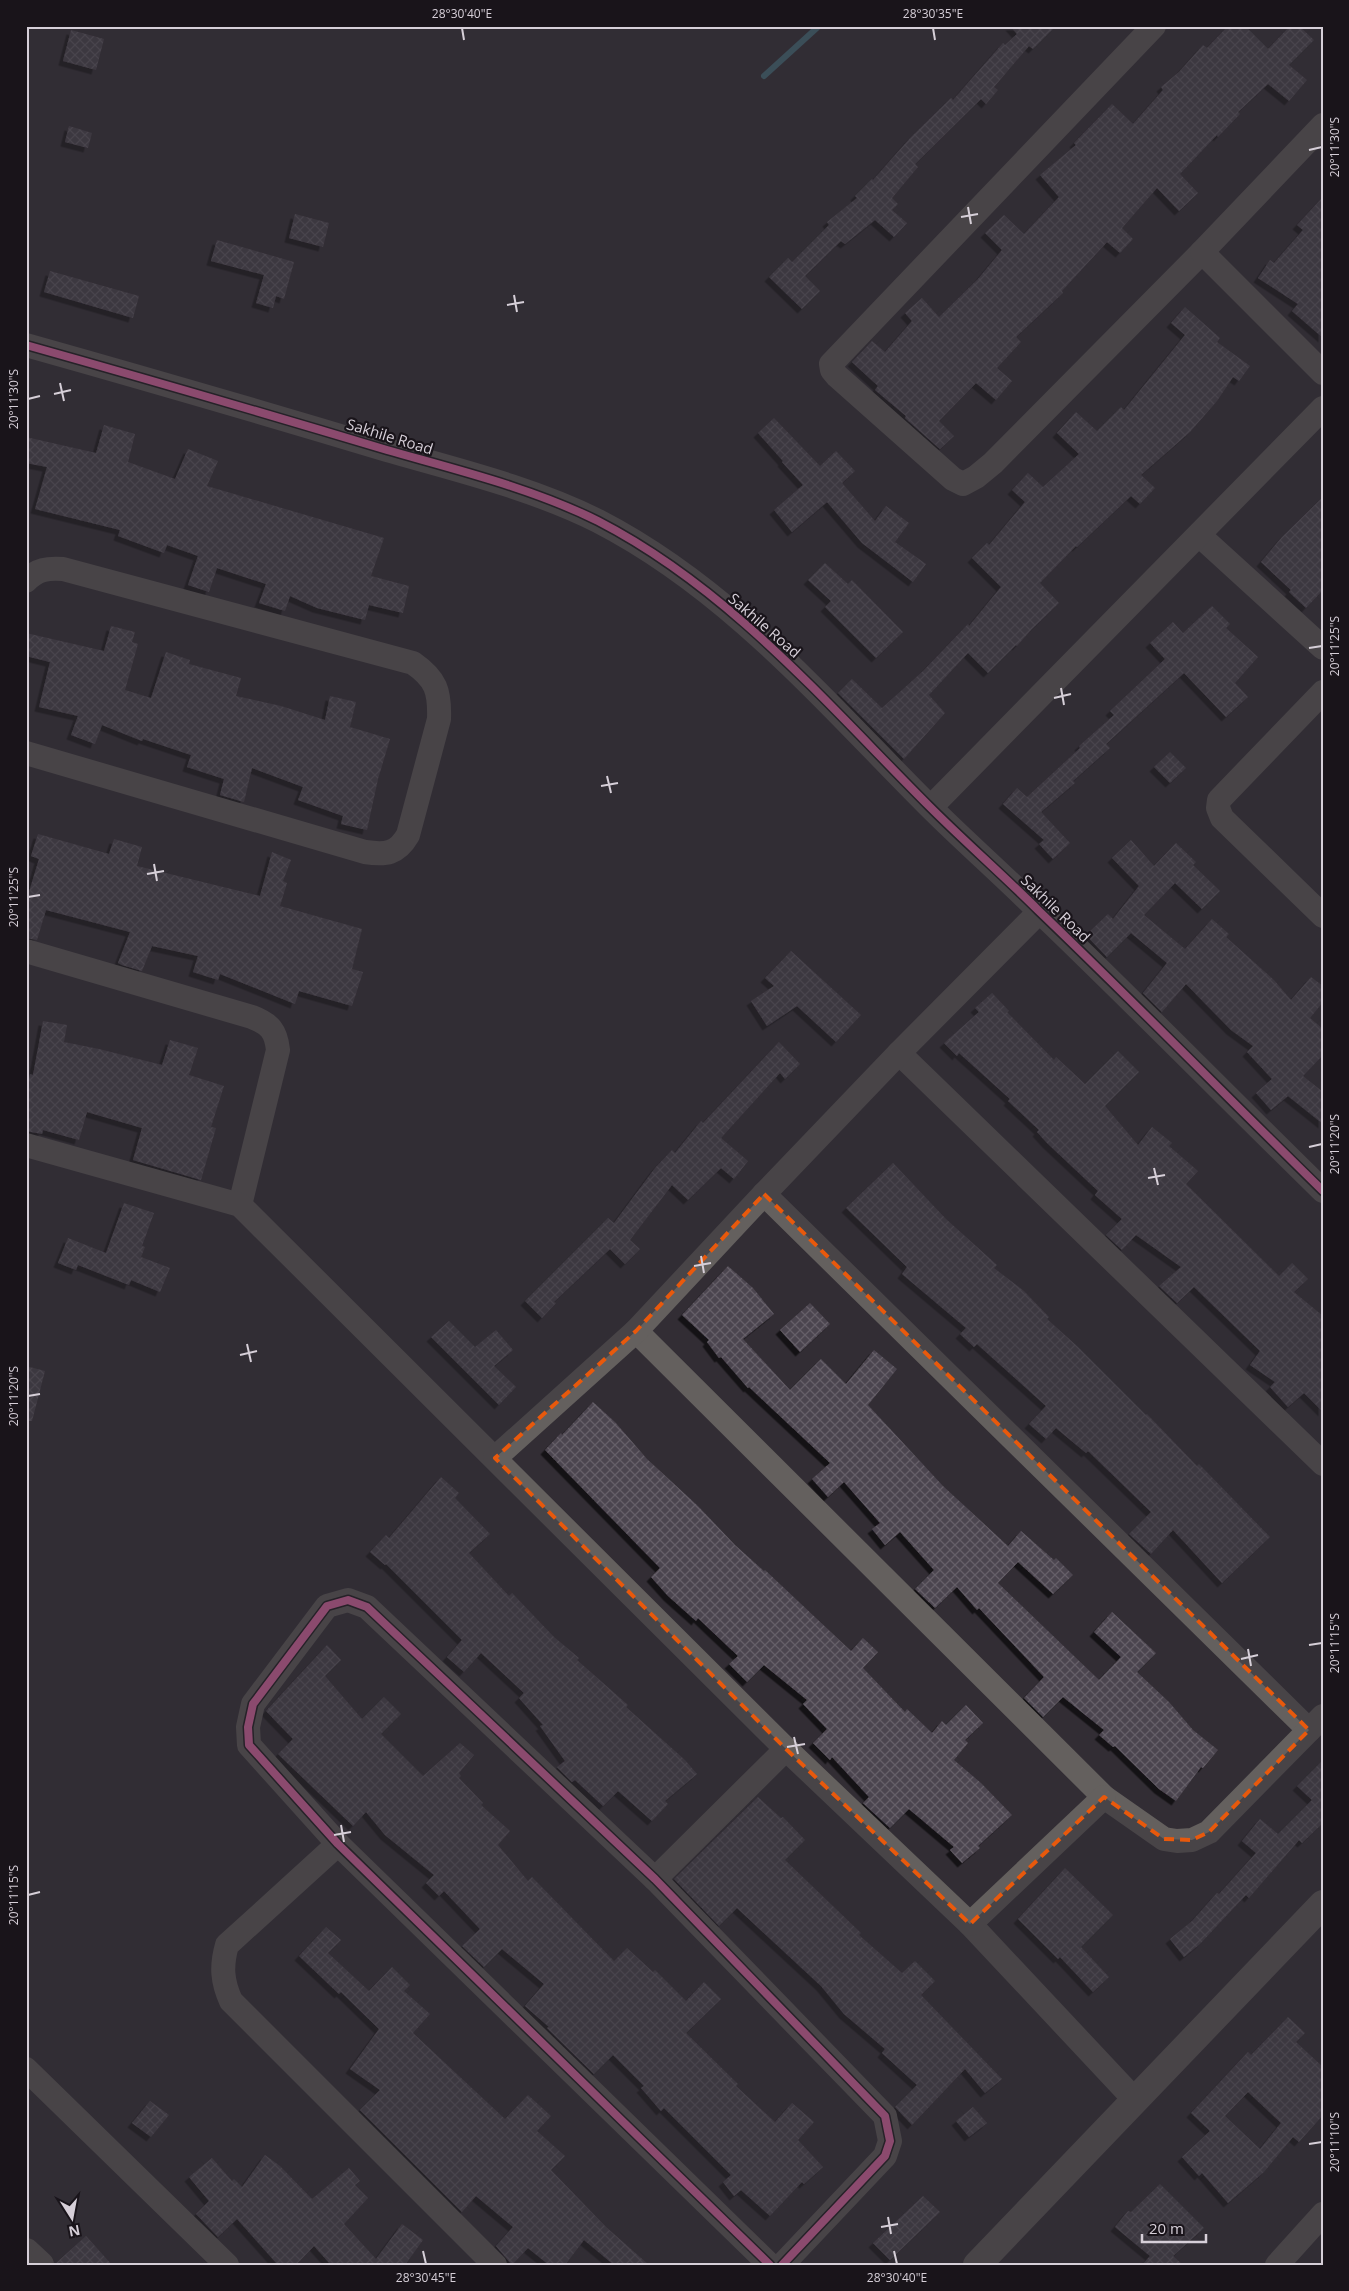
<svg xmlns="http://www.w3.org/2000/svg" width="1349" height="2291" font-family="'Open Sans',sans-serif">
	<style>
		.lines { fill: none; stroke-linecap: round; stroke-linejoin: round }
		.stream { stroke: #477584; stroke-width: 6 }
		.building { fill: url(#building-cross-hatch); fill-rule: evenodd; filter: url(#shadow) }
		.minor { stroke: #64605e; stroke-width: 24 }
		.tertiary { stroke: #64605e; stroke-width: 28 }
		.cycleway-casing { stroke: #19141a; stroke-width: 11 }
		.cycleway { stroke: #f96db3; stroke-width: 8 }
		.marked { fill: none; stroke: #e8590c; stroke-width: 4; stroke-dasharray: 10 6; stroke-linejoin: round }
		.ticks { fill: none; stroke: #d6cfd8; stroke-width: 2 }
		.labels { text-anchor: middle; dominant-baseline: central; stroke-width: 4.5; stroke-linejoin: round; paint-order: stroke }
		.street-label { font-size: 15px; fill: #d6cfd8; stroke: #19141a }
		.neatline { fill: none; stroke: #d6cfd8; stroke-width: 2 }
		.ticks-label { font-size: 12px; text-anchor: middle; fill: #d6cfd8 }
	</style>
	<defs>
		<pattern id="building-cross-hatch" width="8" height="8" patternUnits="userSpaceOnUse" patternTransform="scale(1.25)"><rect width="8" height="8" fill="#4c454f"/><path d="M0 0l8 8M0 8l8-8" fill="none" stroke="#655f68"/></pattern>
		<filter id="shadow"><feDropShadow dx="-4.5" dy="4.5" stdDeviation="0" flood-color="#0009"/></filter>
	</defs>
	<rect width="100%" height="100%" fill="#322d34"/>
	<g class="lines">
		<path class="stream" d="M764,76L819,26"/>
	</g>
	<g class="building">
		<path d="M1010,26H1056L1033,49L1029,46L994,87L998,90L986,104L981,99L915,164L918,167L892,198L898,204L892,210L907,223L894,237L875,220L845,244L841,241L805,276L820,291L802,309L769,277L788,258L792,262L829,225L827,222L857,198L855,196L872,179L873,180L911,137L951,98L953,100L1003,43L1005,45L1017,34Z"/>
		<path d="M1228,26H1245L1268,49L1290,26H1299L1314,40L1289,65L1307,80L1289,101L1268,84L1238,112L1240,114L1218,137L1217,135L1180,174L1198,193L1179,211L1157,188L1122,228L1133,239L1120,253L1107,242L1062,291L1063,293L1016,337L1021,342L997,368L1012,381L996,400L976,383L939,421L954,436L940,449L905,418L906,416L875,390L878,386L852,362L872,341L885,352L912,321L905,313L922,298L939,317L978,279L1002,250L985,233L1004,215L1024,234L1059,197L1040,175L1076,145L1074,143L1112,104L1133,124L1163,90L1161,87L1179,72L1203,45L1207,48Z"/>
		<path d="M71,30L104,39L96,70L63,61Z"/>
		<path d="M69,126L92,133L88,148L65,142Z"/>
		<path d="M1323,197V338L1292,311L1298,304L1258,278L1270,260L1274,263L1303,230L1297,225Z"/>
		<path d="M295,214L329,223L323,247L289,238Z"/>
		<path d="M217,240L294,262L284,299L276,296L273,308L256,303L264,275L211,261Z"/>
		<path d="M50,271L139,296L133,318L44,292Z"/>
		<path d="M1185,307L1220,338L1217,342L1250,366L1239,381L1233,377L1217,401L1190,432L1141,475L1155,488L1140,504L1131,496L1077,547L1076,546L1040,583L1059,603L1031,630L1017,646L1016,645L988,673L968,653L929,695L945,713L904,759L838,693L852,679L882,708L923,671L968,624L969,626L1001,587L972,558L987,543L989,545L1025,502L1012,490L1028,473L1043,487L1079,454L1057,433L1076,412L1097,431L1121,407L1124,410L1185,335L1171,323Z"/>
		<path d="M774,418L820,466L836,451L855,471L842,483L875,521L886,506L909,523L895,542L926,564L913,582L862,543L827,502L792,532L774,510L803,485L782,462L783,461L758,433Z"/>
		<path d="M104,425L135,434L128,462L175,479L188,449L218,461L207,486L384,538L371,576L409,586L403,613L369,605L365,620L317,608L290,596L285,611L259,603L266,584L217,568L209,592L188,585L198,556L167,545L164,553L118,536L120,530L35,509L47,467L26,463V437L96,453Z"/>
		<path d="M1323,497V590L1306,608L1289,592L1291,590L1261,562L1282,537Z"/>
		<path d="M825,563L848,584L852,580L903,632L876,658L825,607L831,601L808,580Z"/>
		<path d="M1212,606L1230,624L1226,628L1258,657L1235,683L1248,697L1226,717L1184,673L1106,744L1110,748L1073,781L1075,783L1041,812L1070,843L1053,859L1039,844L1044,840L1003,804L1017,788L1027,797L1080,748L1079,746L1114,715L1110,711L1165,659L1150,643L1173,622L1183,633Z"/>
		<path d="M111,626L135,632L132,642L138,644L125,690L151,698L166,652L190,660L189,664L241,678L236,696L281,706L325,720L330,696L356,702L350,727L390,739L378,779L367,830L341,824L343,816L298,800L303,787L252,768L244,802L220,795L224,779L187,767L191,755L143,739L142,741L102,725L95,744L71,735L78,716L39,707L50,662L26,656V633L104,651Z"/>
		<path d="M1170,752L1186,768L1170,783L1154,767Z"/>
		<path d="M38,834L109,854L114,839L142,847L137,866L260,896L272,852L291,860L283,881L287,883L280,906L362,929L352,969L363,972L352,1006L299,991L295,1004L220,974L218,980L193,972L198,956L152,946L142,971L122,965L118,963L130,932L46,910L37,940L26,938V902L39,859L31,856Z"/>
		<path d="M1131,840L1154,866L1176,843L1196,862L1193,865L1220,891L1202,909L1175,883L1144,915L1185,949L1212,919L1229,934L1226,937L1274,980L1291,1000L1311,977L1323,986V1002L1310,1018L1323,1029V1055L1303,1076L1323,1092V1124L1288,1096L1271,1110L1256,1093L1272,1079L1247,1052L1253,1046L1231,1030L1186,984L1162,1012L1143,993L1167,963L1131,933L1107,957L1086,935L1108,914L1113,919L1139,886L1112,858Z"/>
		<path d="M791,951L861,1015L836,1042L797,1006L767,1026L751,1001L774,986L765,978Z"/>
		<path d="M992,993L1009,1011L1007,1012L1054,1060L1056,1057L1085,1084L1118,1051L1139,1072L1105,1106L1138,1145L1152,1127L1172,1143L1169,1146L1198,1171L1186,1184L1279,1276L1292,1263L1308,1279L1294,1292L1323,1316V1412L1304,1393L1288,1407L1270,1387L1275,1382L1250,1365L1260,1351L1194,1287L1177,1303L1159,1286L1181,1267L1136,1235L1122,1250L1106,1235L1122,1219L1095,1195L1098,1191L1047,1143L1037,1132L1039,1130L1008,1101L1010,1099L959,1053L957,1056L944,1043L979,1012L975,1008Z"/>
		<path d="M43,1021L67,1025L64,1042L99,1049L162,1065L170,1040L198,1048L189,1075L224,1086L211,1127L216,1128L201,1180L133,1160L142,1128L87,1112L79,1140L43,1130L42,1134L26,1131V1088L30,1074L33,1075Z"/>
		<path d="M779,1042L800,1064L785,1079L780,1073L721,1138L748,1161L734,1179L721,1168L688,1200L672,1185L630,1240L640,1249L625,1264L610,1249L554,1302L556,1303L542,1318L525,1301L608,1218L614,1223L655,1168L672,1150L675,1153L701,1121L703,1123Z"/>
		<path d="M893,1163L946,1219L997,1265L994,1268L1024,1291L1049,1317L1047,1319L1077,1346L1146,1415L1147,1414L1197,1466L1199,1464L1270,1537L1222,1583L1173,1530L1151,1554L1129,1534L1151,1512L1088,1451L1086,1453L1056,1428L1046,1439L1029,1424L1046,1406L977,1344L974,1347L960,1334L966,1328L902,1274L907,1267L846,1208Z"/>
		<path d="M124,1203L154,1213L142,1246L145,1247L141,1257L170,1268L160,1292L131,1280L129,1285L78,1265L76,1270L58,1263L68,1238L106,1253Z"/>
		<path d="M728,1266L753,1288L774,1314L743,1339L790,1390L821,1359L846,1384L874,1350L897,1369L868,1405L943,1486L1008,1546L1021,1531L1054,1560L1056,1558L1073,1575L1053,1594L1018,1562L998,1583L1099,1680L1121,1657L1094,1632L1112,1612L1156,1653L1137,1672L1169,1702L1193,1730L1218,1750L1203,1768L1201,1767L1176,1801L1159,1789L1115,1746L1113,1747L1099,1735L1104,1730L1063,1697L1043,1717L1024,1698L1044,1677L979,1608L977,1610L957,1587L935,1608L915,1589L934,1570L900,1532L885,1545L872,1529L880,1523L844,1482L828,1497L812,1479L830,1463L749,1387L748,1388L721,1357L719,1358L707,1342L709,1340L682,1315Z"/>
		<path d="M810,1303L830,1324L800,1352L780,1330Z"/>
		<path d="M449,1321L475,1347L496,1330L513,1350L494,1366L516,1387L499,1405L431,1337Z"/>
		<path d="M26,1366L45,1371L32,1421H26Z"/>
		<path d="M593,1402L615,1422L647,1459L698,1506L735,1545L764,1571L765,1570L851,1651L863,1638L878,1652L863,1668L905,1712L907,1709L932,1733L942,1721L946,1725L966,1705L983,1723L965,1740L968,1743L954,1760L981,1783L1012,1815L978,1846L980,1848L962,1863L950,1850L954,1847L909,1809L890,1828L863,1803L869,1797L832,1757L830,1760L813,1743L827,1729L803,1704L807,1700L764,1665L747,1682L729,1664L738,1656L698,1618L696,1621L668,1596L651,1577L660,1568L545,1450L561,1433L562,1435Z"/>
		<path d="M441,1477L459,1493L455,1498L490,1534L469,1553L509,1596L512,1593L554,1637L579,1658L577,1660L628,1705L626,1707L685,1760L697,1774L665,1801L668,1804L652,1821L618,1791L603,1806L575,1780L572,1782L557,1767L565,1761L540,1726L543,1725L519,1698L524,1693L481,1653L464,1672L447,1657L462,1640L386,1564L385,1565L370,1552L386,1535L389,1538Z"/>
		<path d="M327,1645L341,1660L325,1676L362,1719L384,1697L401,1714L381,1734L423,1776L460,1743L474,1755L459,1773L461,1776L459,1778L483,1803L481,1805L510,1831L498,1845L528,1881L532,1877L614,1961L627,1948L653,1972L655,1970L686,2001L704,1982L721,1999L686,2033L738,2084L736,2086L775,2122L792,2103L814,2122L798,2140L823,2167L804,2184L802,2182L770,2216L741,2190L734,2196L723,2182L731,2175L664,2108L661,2111L641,2088L644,2086L613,2055L594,2074L547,2028L549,2027L525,2006L544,1984L502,1949L484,1967L462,1946L480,1929L444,1891L439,1896L426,1883L434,1875L385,1835L366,1812L353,1826L278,1754L293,1739L266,1711Z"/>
		<path d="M1323,1760V1823L1302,1843L1299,1840L1249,1898L1246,1895L1200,1944L1184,1957L1170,1939L1192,1921L1217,1893L1219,1894L1256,1853L1242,1841L1260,1819L1278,1834L1312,1800L1297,1786Z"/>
		<path d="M758,1797L781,1818L783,1817L805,1840L785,1860L861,1933L859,1935L902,1973L915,1961L935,1981L921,1995L1002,2079L985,2093L965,2069L912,2125L895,2107L917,2085L882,2053L885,2049L844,2014L821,1986L737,1908L719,1926L674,1879Z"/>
		<path d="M1065,1868L1113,1915L1081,1947L1109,1977L1093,1992L1060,1957L1058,1959L1018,1919Z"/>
		<path d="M326,1927L341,1940L328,1953L369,1991L392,1967L410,1985L404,1991L430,2014L413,2033L505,2119L528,2095L551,2116L537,2131L565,2156L551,2170L606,2227L649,2265H614L584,2240L565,2265H549L528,2248L512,2265L496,2246L513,2227L476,2196L462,2212L360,2110L380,2090L350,2069L379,2029L341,1992L339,1994L299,1956Z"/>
		<path d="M1288,2017L1305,2033L1296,2042L1323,2067V2115L1299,2142L1293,2137L1264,2172L1228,2203L1202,2173L1199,2176L1182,2157L1210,2131L1191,2113L1248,2052L1251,2055ZM1248,2092L1281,2123L1260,2149L1225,2116Z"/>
		<path d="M150,2101L169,2115L151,2137L132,2123Z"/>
		<path d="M973,2107L987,2123L969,2137L956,2121Z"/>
		<path d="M265,2155L280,2166L312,2199L349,2168L360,2181L355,2185L368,2198L344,2224L376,2259L402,2224L423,2240L405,2265H331L314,2246L296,2265H278L237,2219L218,2237L196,2214L209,2201L189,2177L212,2158L232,2181L234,2179L242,2187Z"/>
		<path d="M1160,2184L1204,2228L1173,2256L1183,2265H1142L1150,2256L1115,2227L1128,2211L1131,2212Z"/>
		<path d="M923,2196L940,2212L890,2260L873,2243Z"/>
		<path d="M86,2236L112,2265H55V2264Z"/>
	</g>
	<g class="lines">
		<g class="minor">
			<path d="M1154,26L831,364L832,370L837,376L953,479L963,484L976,477L993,463L1202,252L1323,125"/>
			<path d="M1202,252L1323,373"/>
			<path d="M26,345C147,379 267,414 387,450C457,470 532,488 598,521C730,589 826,703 929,806C965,842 1003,875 1039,911C1135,1003 1228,1098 1323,1191"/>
			<path d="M1199,535L1323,648"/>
			<path d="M26,581C37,569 48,568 63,569L413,663C436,679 440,691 439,719L408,835C397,854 386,855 365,852L26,753"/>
			<path d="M1323,692L1219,800L1218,808L1222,818L1323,916"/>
			<path d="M931,807L1323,408"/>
			<path d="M26,951L252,1017C270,1024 276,1031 278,1050L240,1205"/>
			<path d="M899,1053L1323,1464"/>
			<path d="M26,1145L240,1205L786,1749L970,1924L1135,2100"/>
			<path d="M764,1194L1309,1730"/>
			<path d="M636,1331L1104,1797L1164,1839L1177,1841L1192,1840L1209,1832L1323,1716"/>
			<path d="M495,1458L636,1331L764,1194L899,1053L1040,911"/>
			<path d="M338,1844L227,1945C221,1966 222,1981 231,2001L495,2265"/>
			<path d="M655,1879L786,1749"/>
			<path d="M970,1924L1104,1797"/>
			<path d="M26,2069L227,2265"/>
			<path d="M770,2265L338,1844L249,1745L248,1727L253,1704L327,1606L348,1600L367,1607L655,1879L885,2116L890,2141L885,2156L782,2265"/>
			<path d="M1277,2265L1323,2214"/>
		</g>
		<g class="tertiary">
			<path d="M26,2252L40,2265"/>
			<path d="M977,2265L1323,1904"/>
		</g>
		<g class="cycleway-casing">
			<g id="cycleway">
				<path d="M26,345C147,379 267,414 387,450C457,470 532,488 598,521C730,589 826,703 929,806C965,842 1003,875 1039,911C1135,1003 1228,1098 1323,1191"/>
				<path d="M770,2265L338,1844L249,1745L248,1727L253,1704L327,1606L348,1600L367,1607L655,1879L885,2116L890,2141L885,2156L782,2265"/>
			</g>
		</g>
		<use href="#cycleway" class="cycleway"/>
	</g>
	<path d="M0 0H1349V2291H0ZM764,1194L1309,1730L1209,1832L1192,1840L1164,1839L1104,1797L970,1924L786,1749L495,1458L636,1331Z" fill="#322d34" fill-opacity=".55" fill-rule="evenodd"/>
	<path class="marked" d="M764,1194L1309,1730L1209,1832L1192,1840L1164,1839L1104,1797L970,1924L786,1749L495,1458L636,1331Z"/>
	<path class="ticks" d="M462,28L464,40M933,28L935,40M1309,150L1322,147M968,207L971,224M961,217L978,214M514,295L517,312M507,305L524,302M60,383L64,401M54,394L71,390M28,399L40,396M1309,648L1322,646M1061,688L1064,705M1054,698L1071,694M607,776L611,793M601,786L618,783M154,864L157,881M147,874L164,871M28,897L40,895M1309,1147L1322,1144M1154,1168L1158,1185M1148,1178L1165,1175M701,1256L704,1273M694,1266L711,1263M247,1344L251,1362M240,1355L257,1351M28,1396L40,1394M1309,1645L1322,1643M1248,1649L1251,1666M1241,1659L1258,1655M794,1737L798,1754M787,1747L805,1744M341,1825L344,1842M334,1835L351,1832M28,1895L40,1892M1309,2144L1322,2142M888,2217L891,2234M881,2227L898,2224M423,2251L426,2264M894,2251L897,2264"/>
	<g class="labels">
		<g class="street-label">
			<text transform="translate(390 436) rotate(17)">Sakhile Road</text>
			<text transform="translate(765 625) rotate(41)">Sakhile Road</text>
			<text transform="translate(1056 908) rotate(44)">Sakhile Road</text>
		</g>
	</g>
	<rect width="1349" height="2291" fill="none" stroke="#19141a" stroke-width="55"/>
	<g transform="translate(72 2218) rotate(169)" stroke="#19141a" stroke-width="4" paint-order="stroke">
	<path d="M0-4L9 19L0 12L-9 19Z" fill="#d6cfd8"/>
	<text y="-8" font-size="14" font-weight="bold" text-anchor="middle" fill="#d6cfd8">N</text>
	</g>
	<path d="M1142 2234v8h64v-8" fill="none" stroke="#d6cfd8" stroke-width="2.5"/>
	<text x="1149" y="2234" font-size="15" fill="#d6cfd8" stroke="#19141a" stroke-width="4" paint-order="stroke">20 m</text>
	<rect x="28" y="28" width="1294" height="2236" class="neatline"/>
	<g class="ticks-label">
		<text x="462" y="18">28°30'40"E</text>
		<text x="933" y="18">28°30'35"E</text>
		<text transform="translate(1335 147) rotate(-90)" y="4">20°11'30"S</text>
		<text transform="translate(14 399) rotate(-90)" y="4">20°11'30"S</text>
		<text transform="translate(1335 646) rotate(-90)" y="4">20°11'25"S</text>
		<text transform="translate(14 897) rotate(-90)" y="4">20°11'25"S</text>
		<text transform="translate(1335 1144) rotate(-90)" y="4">20°11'20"S</text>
		<text transform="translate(14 1396) rotate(-90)" y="4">20°11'20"S</text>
		<text transform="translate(1335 1643) rotate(-90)" y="4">20°11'15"S</text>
		<text transform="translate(14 1895) rotate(-90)" y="4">20°11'15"S</text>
		<text transform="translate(1335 2142) rotate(-90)" y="4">20°11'10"S</text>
		<text x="426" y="2282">28°30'45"E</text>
		<text x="897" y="2282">28°30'40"E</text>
	</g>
</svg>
